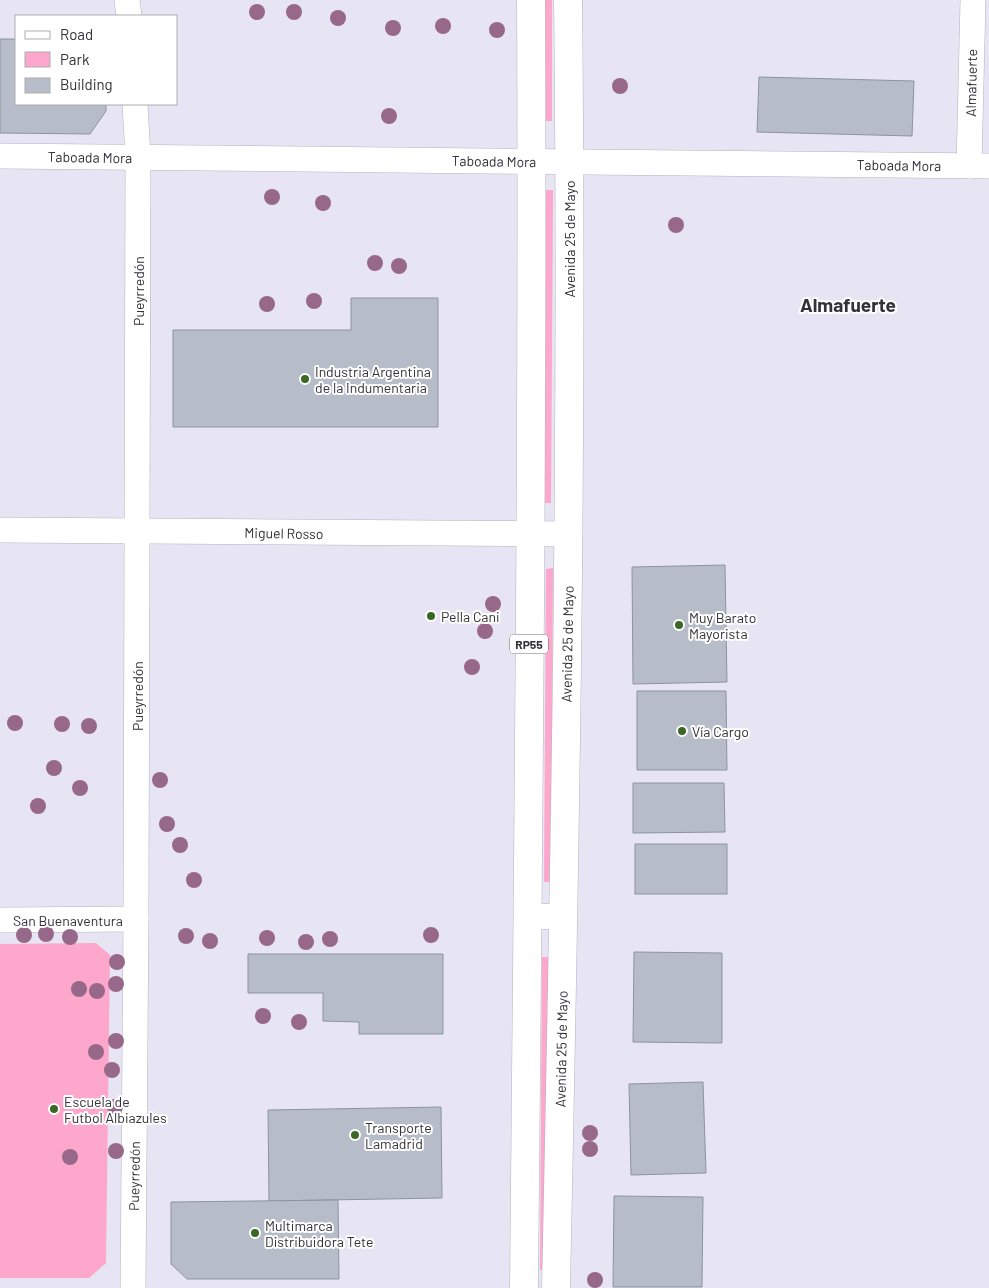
<svg xmlns="http://www.w3.org/2000/svg" width="989" height="1288" font-family="Barlow,sans-serif">
	<style>
		.green { fill: #fca7cb }
		.building { fill: #b6bdc9; stroke: #8c949f }
		.lines { fill: none; stroke-linecap: round; stroke-linejoin: round }
		.minor-casing { stroke: #b3b2bf; stroke-width: 26 }
		.major-casing { stroke: #b3b2bf; stroke-width: 29 }
		.minor { stroke: #fff; stroke-width: 25 }
		.major { stroke: #fff; stroke-width: 28 }
		.tree { fill: #976889 }
		.poi-dot { fill: #3a6725; stroke: #fff; stroke-width: 2 }
		.labels { text-anchor: middle; dominant-baseline: central; stroke-width: 4; stroke-linejoin: round; paint-order: stroke }
		.shield { fill: #fff; stroke: #707073; stroke-width: 1 }
		.shield-label { font-size: 12px; font-weight: bold; fill: #323237 }
		.street-label { font-size: 14px; fill: #323237; stroke: #fff }
		.poi-label { font-size: 14px; fill: #323237; stroke: #fff; text-anchor: start }
		.district-label { font-size: 19px; font-weight: bold; fill: #323237; stroke: #fff }
	</style>
	<rect width="100%" height="100%" fill="#e7e5f3"/>
	<g class="green">
		<rect x="545" y="0" width="7" height="121"/>
		<path d="M546,190H553L551,503H544Z"/>
		<path d="M553,568L551,882H544L546,569Z"/>
		<path d="M96,943L110,955L106,1263L89,1278H0V944Z"/>
		<path d="M542,957H549L547,1270H540Z"/>
	</g>
	<g class="building">
		<path d="M0,39H16V104H106V111L90,134L0,133Z"/>
		<path d="M759,77L914,81L912,136L757,132Z"/>
		<path d="M351,298H438V427H173V330H351Z"/>
		<path d="M725,565L727,682L633,684L632,567Z"/>
		<path d="M637,691H726L727,770H637Z"/>
		<path d="M633,783H724L725,832L633,833Z"/>
		<rect x="635" y="844" width="92" height="50"/>
		<path d="M634,952L722,953V1043L633,1042Z"/>
		<path d="M248,954H443V1034H359V1022L323,1021V993H248Z"/>
		<path d="M703,1082L706,1173L631,1175L629,1084Z"/>
		<path d="M441,1107L442,1198L269,1201L268,1110Z"/>
		<path d="M614,1196L703,1197L702,1287H613Z"/>
		<path d="M338,1200L339,1279H187L171,1264V1202Z"/>
	</g>
	<g class="lines">
		<g class="minor-casing">
			<g id="minor">
				<path d="M127,0L129,16"/>
				<path d="M0,156L989,166"/>
				<path d="M969,166L973,0"/>
				<path d="M0,530L568,534"/>
				<path d="M528,917L564,916"/>
				<path d="M0,920L136,919"/>
				<path d="M133,1288L136,919L138,157L135,104"/>
			</g>
		</g>
		<g class="major-casing">
			<g id="major">
				<path d="M524,1288C528,859 533,429 531,0"/>
				<path d="M556,1288C565,859 573,429 568,0"/>
			</g>
		</g>
		<use href="#minor" class="minor"/>
		<use href="#major" class="major"/>
	</g>
	<g class="tree">
		<circle cx="257" cy="12" r="8"/>
		<circle cx="294" cy="12" r="8"/>
		<circle cx="338" cy="18" r="8"/>
		<circle cx="443" cy="26" r="8"/>
		<circle cx="393" cy="28" r="8"/>
		<circle cx="497" cy="30" r="8"/>
		<circle cx="620" cy="86" r="8"/>
		<circle cx="389" cy="116" r="8"/>
		<circle cx="272" cy="197" r="8"/>
		<circle cx="323" cy="203" r="8"/>
		<circle cx="676" cy="225" r="8"/>
		<circle cx="375" cy="263" r="8"/>
		<circle cx="399" cy="266" r="8"/>
		<circle cx="314" cy="301" r="8"/>
		<circle cx="267" cy="304" r="8"/>
		<circle cx="493" cy="604" r="8"/>
		<circle cx="485" cy="631" r="8"/>
		<circle cx="472" cy="667" r="8"/>
		<circle cx="15" cy="723" r="8"/>
		<circle cx="62" cy="724" r="8"/>
		<circle cx="89" cy="726" r="8"/>
		<circle cx="54" cy="768" r="8"/>
		<circle cx="160" cy="780" r="8"/>
		<circle cx="80" cy="788" r="8"/>
		<circle cx="38" cy="806" r="8"/>
		<circle cx="167" cy="824" r="8"/>
		<circle cx="180" cy="845" r="8"/>
		<circle cx="194" cy="880" r="8"/>
		<circle cx="46" cy="934" r="8"/>
		<circle cx="24" cy="935" r="8"/>
		<circle cx="431" cy="935" r="8"/>
		<circle cx="186" cy="936" r="8"/>
		<circle cx="70" cy="937" r="8"/>
		<circle cx="267" cy="938" r="8"/>
		<circle cx="330" cy="939" r="8"/>
		<circle cx="210" cy="941" r="8"/>
		<circle cx="306" cy="942" r="8"/>
		<circle cx="117" cy="962" r="8"/>
		<circle cx="116" cy="984" r="8"/>
		<circle cx="79" cy="989" r="8"/>
		<circle cx="97" cy="991" r="8"/>
		<circle cx="263" cy="1016" r="8"/>
		<circle cx="299" cy="1022" r="8"/>
		<circle cx="116" cy="1041" r="8"/>
		<circle cx="96" cy="1052" r="8"/>
		<circle cx="112" cy="1070" r="8"/>
		<circle cx="115" cy="1107" r="8"/>
		<circle cx="590" cy="1133" r="8"/>
		<circle cx="590" cy="1149" r="8"/>
		<circle cx="116" cy="1151" r="8"/>
		<circle cx="70" cy="1157" r="8"/>
		<circle cx="595" cy="1280" r="8"/>
	</g>
	<g class="poi-dot">
		<circle cx="305" cy="379" r="5"/>
		<circle cx="431" cy="616" r="5"/>
		<circle cx="679" cy="625" r="5"/>
		<circle cx="682" cy="731" r="5"/>
		<circle cx="54" cy="1109" r="5"/>
		<circle cx="355" cy="1135" r="5"/>
		<circle cx="255" cy="1233" r="5"/>
	</g>
	<g class="labels">
		<rect class="shield" x="510" y="634.5" width="38" height="19" rx="4"/>
		<g class="shield-label">
			<text x="529" y="644">RP55</text>
		</g>
		<g class="street-label">
			<text transform="translate(971 83) rotate(-89)">Almafuerte</text>
			<text transform="translate(90 157) rotate(1)">Taboada Mora</text>
			<text transform="translate(494 161) rotate(1)">Taboada Mora</text>
			<text transform="translate(899 165) rotate(1)">Taboada Mora</text>
			<text transform="translate(569 239) rotate(-90)">Avenida 25 de Mayo</text>
			<text transform="translate(138 291) rotate(-90)">Pueyrredón</text>
			<text transform="translate(284 533) rotate(1)">Miguel Rosso</text>
			<text transform="translate(567 644) rotate(-89)">Avenida 25 de Mayo</text>
			<text transform="translate(137 696) rotate(-90)">Pueyrredón</text>
			<text x="68" y="920">San Buenaventura</text>
			<text transform="translate(561 1049) rotate(-89)">Avenida 25 de Mayo</text>
			<text transform="translate(134 1176) rotate(-89)">Pueyrredón</text>
		</g>
		<g class="poi-label">
			<text x="315" y="371">Industria Argentina<tspan x="315" dy="16">de la Indumentaria</tspan></text>
			<text x="441" y="616">Pella Cani</text>
			<text x="689" y="617">Muy Barato<tspan x="689" dy="16">Mayorista</tspan></text>
			<text x="692" y="731">Vía Cargo</text>
			<text x="64" y="1101">Escuela de<tspan x="64" dy="16">Futbol Albiazules</tspan></text>
			<text x="365" y="1127">Transporte<tspan x="365" dy="16">Lamadrid</tspan></text>
			<text x="265" y="1225">Multimarca<tspan x="265" dy="16">Distribuidora Tete</tspan></text>
		</g>
		<g class="district-label">
			<text x="848" y="304">Almafuerte</text>
		</g>
	</g>
	<rect x="15" y="15" width="162" height="90" fill="#ffffff" stroke="#adadaf"/>
	<rect x="25" y="31" width="25" height="8" fill="#ffffff" stroke="#adadaf"/>
	<text x="60" y="40" font-size="15" fill="#323237">Road</text>
	<rect x="25" y="52" width="25" height="15" fill="#fca7cb" stroke="#adadaf"/>
	<text x="60" y="65" font-size="15" fill="#323237">Park</text>
	<rect x="25" y="78" width="25" height="15" fill="#b6bdc9" stroke="#adadaf"/>
	<text x="60" y="90" font-size="15" fill="#323237">Building</text>
</svg>
